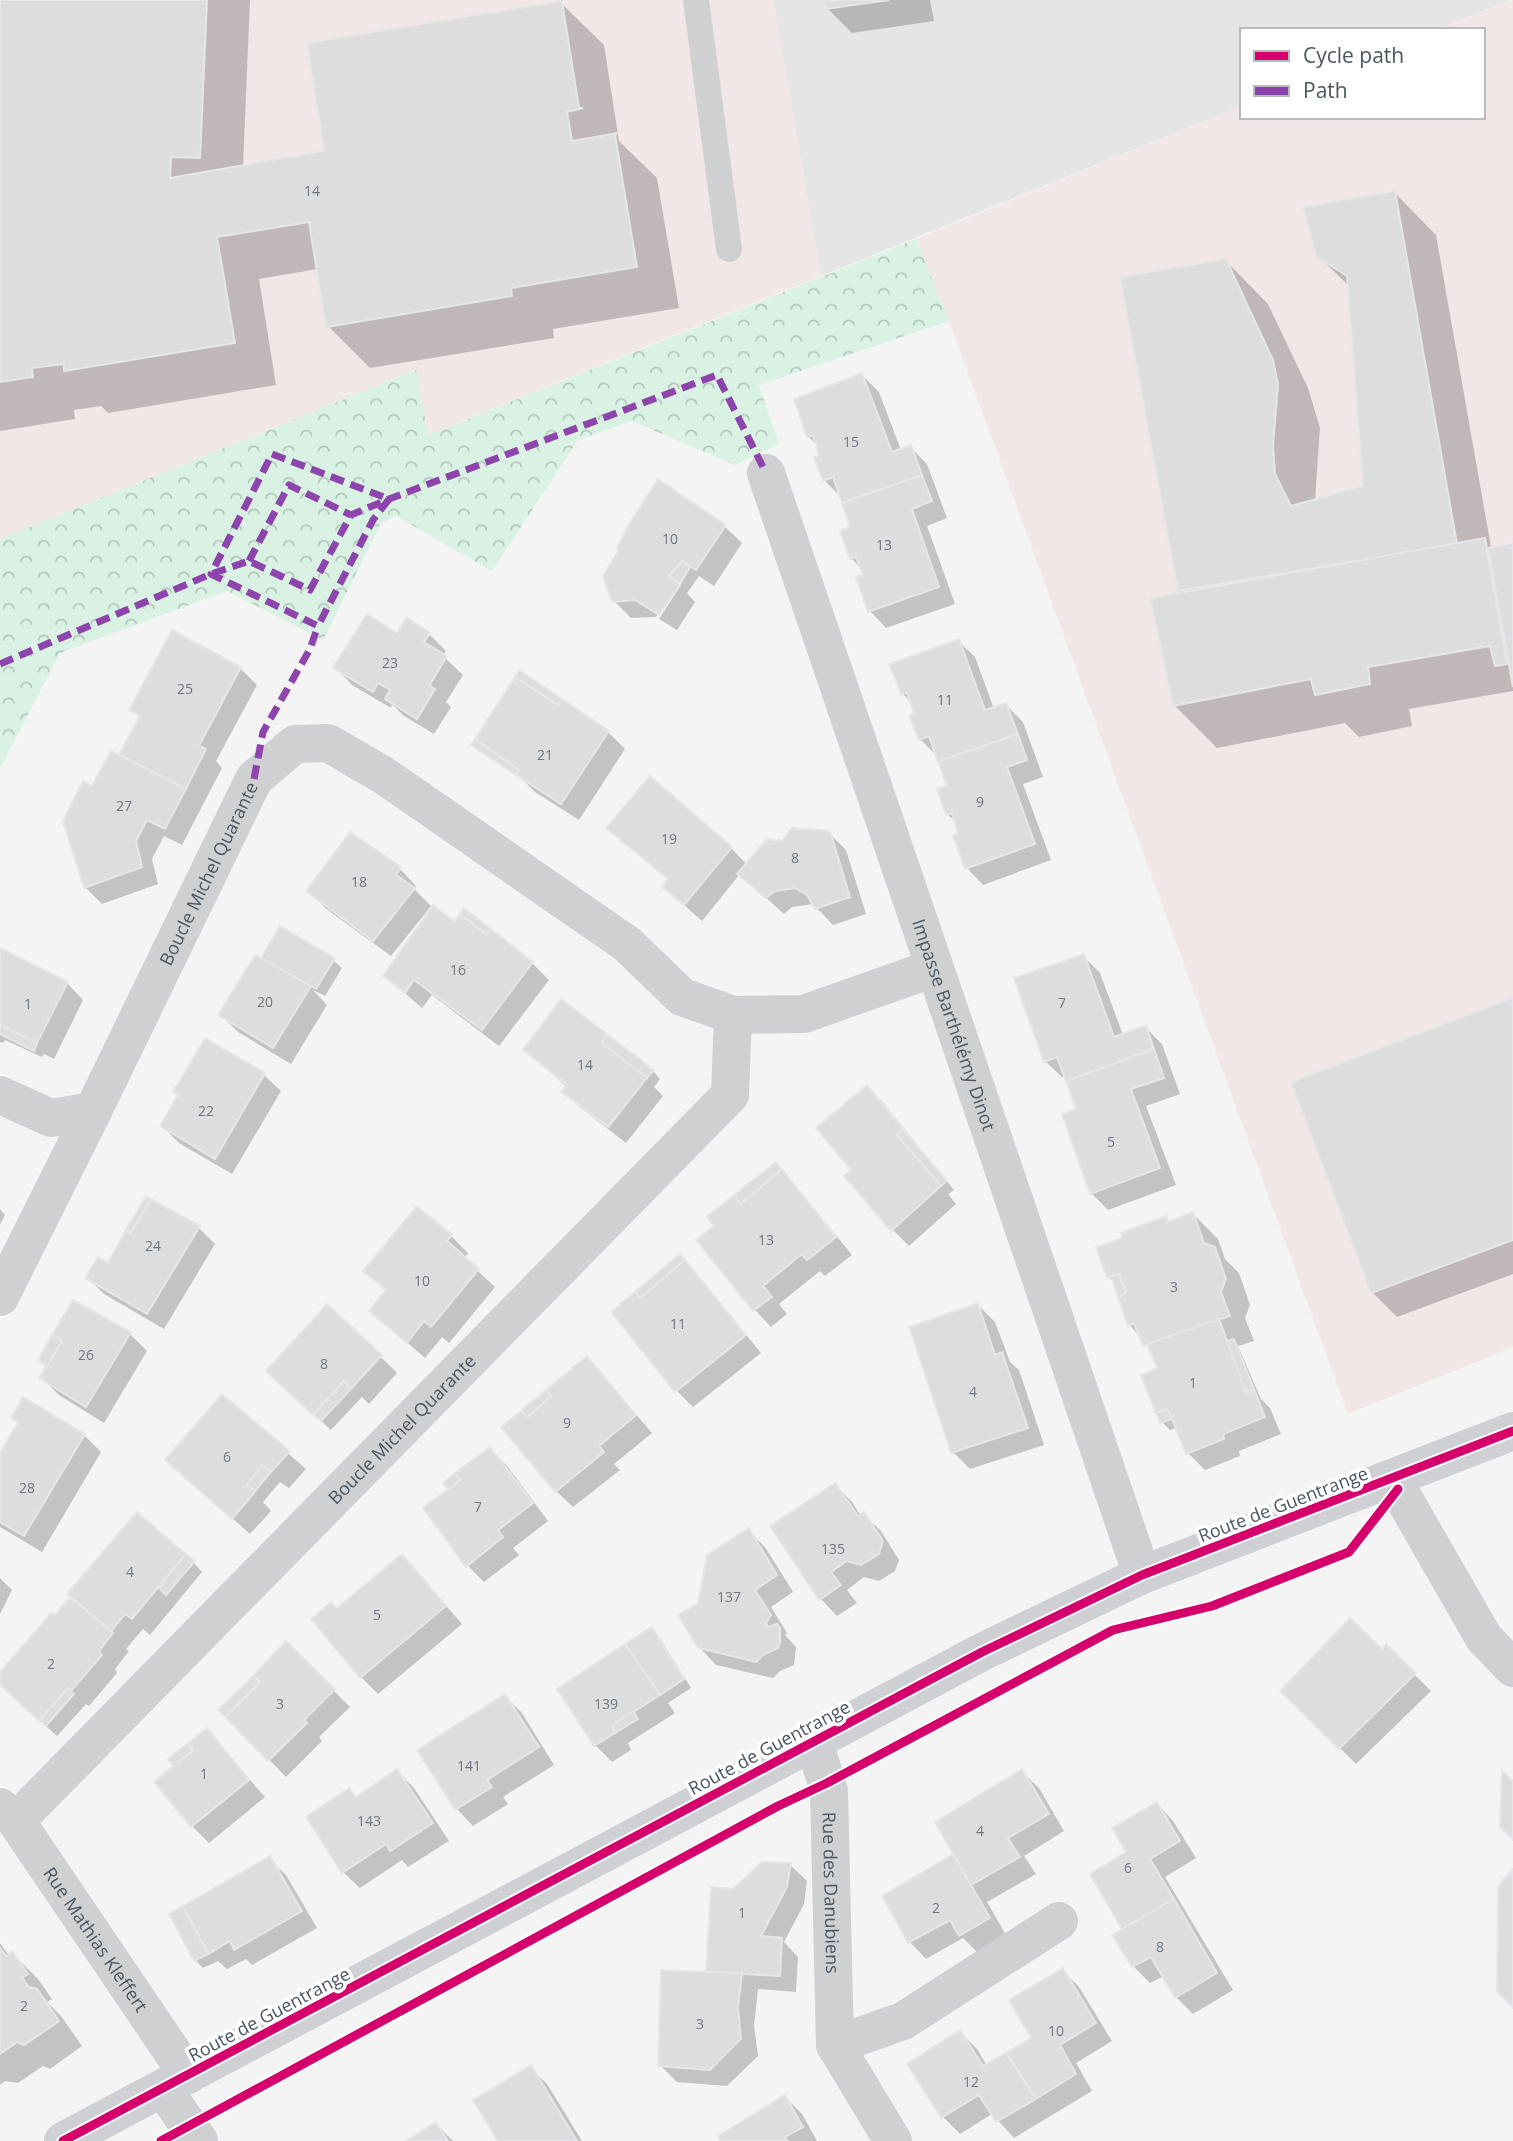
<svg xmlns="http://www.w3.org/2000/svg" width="1513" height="2141" font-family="'Open Sans',sans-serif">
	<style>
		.education { fill: #e6e5e6 }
		.medical { fill: #f1e7e6 }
		.park { fill: url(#park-crowns) }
		.shadow { fill: #0003 }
		.building { fill: #ddddde; stroke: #e5e6e7; stroke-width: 2 }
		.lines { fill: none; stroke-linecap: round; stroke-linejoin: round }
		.lane { stroke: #ced0d2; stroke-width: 26 }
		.street { stroke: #ced0d2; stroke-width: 38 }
		.secondary { stroke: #ced0d4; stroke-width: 38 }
		.quiet { stroke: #8e44ad; stroke-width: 7; stroke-dasharray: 14 7; stroke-linecap: butt }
		.cycleway-casing { stroke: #fff; stroke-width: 13 }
		.cycleway { stroke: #d6006c; stroke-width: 9 }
		.labels { text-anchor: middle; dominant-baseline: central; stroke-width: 7; stroke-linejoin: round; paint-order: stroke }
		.number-label { font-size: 14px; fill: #707881 }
		.street-label { font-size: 18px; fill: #4a5661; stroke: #fff }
	</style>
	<defs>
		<pattern id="park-crowns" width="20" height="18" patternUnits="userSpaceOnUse" patternTransform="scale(1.75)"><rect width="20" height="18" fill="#d9f2e3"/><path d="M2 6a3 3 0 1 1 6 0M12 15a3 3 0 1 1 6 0" fill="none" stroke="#b2c7bb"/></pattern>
	</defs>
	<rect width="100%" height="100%" fill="#f4f4f4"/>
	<path class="education" d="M773,0H1511L1434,30H1242V106L821,276Z"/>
	<g class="medical">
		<path d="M0,0H773L821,276L427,435L415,370L0,539Z"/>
		<path d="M1513,0V1347L1348,1414L949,321L916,239L1242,106V117H1483V30H1434Z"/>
	</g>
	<path class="park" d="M916,239L949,321L759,385L779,444L735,465L632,421L578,440L492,571L396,516L381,523L323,640L227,591L60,653L0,769V539L416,370L428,435Z"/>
	<g class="shadow">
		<path d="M0,0H250L243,167L326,152L561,3L604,45L619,141L657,178L679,308L553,329L554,338L370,368L328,326L318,269L259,279L276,385L108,413L101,406L74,410L75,419L0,431Z"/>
		<path d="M826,0H930L934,21L852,33L828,9Z"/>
		<path d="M1394,192L1436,235L1491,547L1513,545V691L1409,709L1412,726L1359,737L1345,723L1217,748L1175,706L1180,593L1122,278L1226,261L1268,304L1308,388L1320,428L1315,501L1365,487L1350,287L1317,255Z"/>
		<path d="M862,375L879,392L901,450L910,447L927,464L947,518L927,526L955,604L886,628L870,611L865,576L862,569L851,558L852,528L841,497L824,480L817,445L808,436Z"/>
		<path d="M725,527L742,543L714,586L699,576L687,593L695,602L677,630L659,619L681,585L678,583L656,617L631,618L614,601Z"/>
		<path d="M429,634L446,651L443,656L463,675L446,702L451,707L434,734L404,716L392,704L391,708L352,685L336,668L398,636Z"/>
		<path d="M958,641L975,657L994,709L1006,705L1023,722L1043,777L1023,784L1051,860L983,885L967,868L957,823L947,814L949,787L937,756L920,739L912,703L902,693Z"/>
		<path d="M240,668L257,685L216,761L222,768L182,845L164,836L152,859L158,884L102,904L85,887L93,788L120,758L141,719L131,710Z"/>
		<path d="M608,732L625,749L579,820L535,792L523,780L482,753L473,745Z"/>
		<path d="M609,828L731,848L747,865L783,843L829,833L846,850L866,914L833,925L813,904L792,907L784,914L740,874L702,921L664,887L669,881Z"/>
		<path d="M400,869L416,886L414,889L431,906L391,956L325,908L309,891Z"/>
		<path d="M0,950L67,983L83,1000L54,1059L44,1054L42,1057L5,1040L3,1043L0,1042Z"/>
		<path d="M1083,956L1100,973L1123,1035L1145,1027L1162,1044L1180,1094L1146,1106L1176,1185L1108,1210L1091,1193L1078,1110L1066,1076L1062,1077L1045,1061Z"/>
		<path d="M263,958L333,960L342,968L325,996L313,990L327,1005L291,1064L238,1032L221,1015L269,963Z"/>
		<path d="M532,963L549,980L499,1046L432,995L422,1008L385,976Z"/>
		<path d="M1513,1000V1274L1397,1317L1372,1292Z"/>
		<path d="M525,1050L653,1071L660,1079L654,1087L663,1096L626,1143L581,1108L564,1091L567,1087Z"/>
		<path d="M264,1075L281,1091L232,1174L179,1143L162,1126Z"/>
		<path d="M867,1088L884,1104L954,1190L948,1194L956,1204L909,1246L892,1229L854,1170Z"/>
		<path d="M790,1179L852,1255L825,1276L820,1271L779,1304L787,1314L771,1327L755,1310L699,1241Z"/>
		<path d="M0,1209L5,1215L0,1225Z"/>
		<path d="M1193,1214L1218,1239L1225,1259L1239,1273L1250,1305L1245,1318L1254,1341L1238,1346L1261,1399L1270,1408L1281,1434L1239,1451L1240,1456L1205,1470L1188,1453L1177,1428L1170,1430L1162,1422L1160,1369L1154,1355L1130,1325L1116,1284L1108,1277L1124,1240L1165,1218L1170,1223Z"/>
		<path d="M199,1228L215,1244L164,1329L104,1294L87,1277Z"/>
		<path d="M451,1236L468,1253L464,1258L495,1287L449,1343L442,1337L425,1358L371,1311L387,1291L366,1271Z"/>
		<path d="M680,1256L701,1279L761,1353L693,1407L676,1390Z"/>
		<path d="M978,1305L995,1322L1010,1362L1019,1370L1044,1445L970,1469L953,1452Z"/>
		<path d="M130,1334L147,1351L104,1423L59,1395L42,1378L48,1368L40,1360Z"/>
		<path d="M380,1356L397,1373L369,1404L362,1397L331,1430L285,1388Z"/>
		<path d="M587,1358L652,1433L614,1464L620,1470L573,1507L556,1491Z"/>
		<path d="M222,1396L306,1469L289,1488L280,1482L263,1502L271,1511L250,1534L167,1460Z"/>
		<path d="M24,1399L84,1435L101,1452L42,1552L0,1527V1456L19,1424L13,1418Z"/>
		<path d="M490,1449L507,1466L548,1521L513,1548L519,1555L484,1582L467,1565L450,1490Z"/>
		<path d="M835,1485L852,1502L861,1516L864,1515L881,1531L899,1560L895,1571L879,1581L864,1577L847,1590L857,1603L837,1616L821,1599L773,1526Z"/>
		<path d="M748,1530L765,1547L793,1592L771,1607L787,1633L785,1635L796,1647L794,1665L780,1671L773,1678L716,1665L699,1647Z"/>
		<path d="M402,1556L462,1624L378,1694L361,1677L337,1611Z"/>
		<path d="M194,1563L202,1572L150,1635L143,1629L126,1649L129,1651L115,1669L117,1673L89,1706L86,1704L57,1736L0,1684V1674L73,1597Z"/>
		<path d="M0,1578L12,1590L0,1614Z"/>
		<path d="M652,1630L660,1638L691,1688L668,1703L675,1713L628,1743L631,1750L612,1762L595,1745Z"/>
		<path d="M286,1643L350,1707L319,1737L322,1741L286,1777L221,1710Z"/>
		<path d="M1387,1647L1431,1691L1356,1764L1283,1691L1382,1651Z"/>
		<path d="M505,1696L522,1713L554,1765L503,1797L508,1804L473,1826L457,1809Z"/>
		<path d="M207,1731L265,1797L209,1843L192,1826L176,1766Z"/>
		<path d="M397,1771L414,1788L449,1841L408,1867L402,1860L360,1888L343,1872L349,1790L357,1798Z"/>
		<path d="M1022,1772L1039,1788L1064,1831L1024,1856L1036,1874L987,1902L1006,1935L977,1952L963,1938L926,1959L910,1942L884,1896L955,1855Z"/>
		<path d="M1157,1804L1173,1821L1196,1858L1165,1877L1233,1990L1193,2014L1176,1997L1164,1976L1150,1983L1133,1966L1124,1930L1093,1874L1129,1852Z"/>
		<path d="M269,1859L286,1875L317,1928L252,1965L246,1959L227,1969L218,1961L203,1968L195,1960L171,1915Z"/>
		<path d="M790,1865L807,1881L804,1904L784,1942L798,1957L796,1992L758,1989L754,2026L758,2056L727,2086L677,2082L660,2065L708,1974L733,1890Z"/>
		<path d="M0,1943L9,1956L13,1954L38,1979L52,1999L47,2002L61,2016L82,2046L50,2069L43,2066L18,2083L5,2081L0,2085Z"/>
		<path d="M1062,1970L1079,1987L1112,2041L1076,2063L1092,2091L1014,2138L992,2114L960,2134L943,2117L909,2065L960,2032L977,2049L987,2066L1034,2038Z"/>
		<path d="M530,2068L547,2084L582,2141H500Z"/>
		<path d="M785,2097L802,2114L817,2141H723Z"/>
		<path d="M436,2124L453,2141H409Z"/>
	</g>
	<g class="building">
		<path d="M0,0H207L200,158L171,157L170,178L324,151L307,43L562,1L579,108H583L567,112L572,141L618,133L615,135L637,267L511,288L512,296L326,327L309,222L217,237L235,343L64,371V364L32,368L33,377L0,382Z"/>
		<path d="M824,0H889L826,9Z"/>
		<path d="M1395,191L1457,544L1178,591L1120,277L1226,259L1273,360L1278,384L1273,446L1275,474L1291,506L1363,486L1347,276L1316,256L1303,207Z"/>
		<path d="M862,373L892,452L911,445L922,475L842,503L833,477L823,481L814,457L819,455L813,435L807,437L794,399Z"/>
		<path d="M922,475L932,501L912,509L939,587L868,612L856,577L863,575L856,557L850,559L840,531L850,527L842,503Z"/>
		<path d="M658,479L726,525L696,570L682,561L669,576L680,584L659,615L635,600L612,602L603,576L619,550L617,548L628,526Z"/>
		<path d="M1485,538L1507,664L1495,666L1490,646L1368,667L1370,684L1315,695L1311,679L1173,706L1150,598Z"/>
		<path d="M1513,543V687L1488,548Z"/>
		<path d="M682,561L690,567L680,584L669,576Z"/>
		<path d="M367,614L397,633L407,618L430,633L424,642L447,656L429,686L435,689L417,719L385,699L390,690L378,683L373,692L333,668Z"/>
		<path d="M172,630L241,667L199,746L206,749L186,789L119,755L140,716L129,710Z"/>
		<path d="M959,639L985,710L1006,703L1018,734L938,762L929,736L919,740L909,715L914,713L907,693L901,694L889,664Z"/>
		<path d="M519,670L562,699L558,705L515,677Z"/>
		<path d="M515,677L558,705L562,699L609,731L561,804L516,775L519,770L475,739Z"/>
		<path d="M1018,734L1027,760L1007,767L1035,844L965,869L953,836L958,833L952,813L946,815L937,789L947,786L938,762Z"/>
		<path d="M475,739L519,770L516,775L471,745Z"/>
		<path d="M111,751L186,789L165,829L147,820L136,841L142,867L84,888L63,821L83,781L92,786Z"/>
		<path d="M650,776L732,847L684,905L662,887L668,879L606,828Z"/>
		<path d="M792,828L830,831L850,897L815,909L807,895L795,888L775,891L766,898L737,874L767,839L782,841Z"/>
		<path d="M350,832L401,867L396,875L415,888L373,941L306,891Z"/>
		<path d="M433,905L454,921L460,914L486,934L491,929L533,962L482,1030L414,980L405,993L383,976Z"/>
		<path d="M464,908L491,929L486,934L460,914Z"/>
		<path d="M280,926L335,958L316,989L261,958Z"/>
		<path d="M0,948L68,982L37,1043L0,1025Z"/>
		<path d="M1084,954L1114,1037L1146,1025L1154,1049L1066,1081L1057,1057L1044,1062L1014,978Z"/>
		<path d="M255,955L311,986L273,1048L218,1015Z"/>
		<path d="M1513,998V1240L1371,1293L1291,1082Z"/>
		<path d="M561,999L608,1035L602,1043L647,1078L608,1127L562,1092L567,1085L523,1050Z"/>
		<path d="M0,1025L37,1043L34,1051L0,1034Z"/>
		<path d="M608,1035L654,1070L647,1078L602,1043Z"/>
		<path d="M205,1038L265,1073L215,1159L160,1126L178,1095L173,1092Z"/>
		<path d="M1154,1049L1164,1078L1131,1089L1160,1168L1090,1194L1062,1114L1076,1109L1066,1081Z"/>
		<path d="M867,1085L903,1129L897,1135L941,1186L891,1231L844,1176L851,1170L816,1128Z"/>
		<path d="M903,1129L947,1181L941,1186L897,1135Z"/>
		<path d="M776,1162L782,1169L741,1204L734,1195Z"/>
		<path d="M782,1169L836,1237L807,1260L802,1254L763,1286L772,1297L753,1311L696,1240L714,1226L707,1217L734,1195L741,1204Z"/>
		<path d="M146,1196L151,1199L131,1233L126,1230Z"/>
		<path d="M151,1199L200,1226L147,1314L85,1278L98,1257L108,1263L126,1230L131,1233Z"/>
		<path d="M417,1206L452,1235L447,1241L479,1269L431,1327L424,1321L407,1343L369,1311L386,1290L363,1271Z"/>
		<path d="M1193,1212L1204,1243L1215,1247L1226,1279L1221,1292L1230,1316L1143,1346L1134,1323L1128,1326L1118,1297L1126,1293L1119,1274L1107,1278L1096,1247L1122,1238L1121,1233L1166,1216L1168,1222Z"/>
		<path d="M680,1254L685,1260L640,1298L635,1292Z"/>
		<path d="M685,1260L746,1335L675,1392L611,1312L635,1292L640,1298Z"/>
		<path d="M1119,1274L1126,1293L1118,1297L1111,1276Z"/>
		<path d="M73,1300L131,1332L86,1407L39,1378L62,1341L52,1335Z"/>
		<path d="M978,1303L995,1355L1002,1352L1028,1428L951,1453L909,1327Z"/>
		<path d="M327,1304L382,1355L351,1389L344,1381L313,1415L266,1371Z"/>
		<path d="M1219,1319L1246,1392L1254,1389L1265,1417L1223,1434L1224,1439L1186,1454L1168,1409L1156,1413L1141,1375L1157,1368L1147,1344Z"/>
		<path d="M52,1335L62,1341L47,1366L38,1360Z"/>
		<path d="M1234,1339L1254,1389L1246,1392L1227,1341Z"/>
		<path d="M587,1356L636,1415L599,1446L604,1452L555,1492L501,1427L521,1411L528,1417L551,1396L546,1390Z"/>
		<path d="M344,1381L351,1389L321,1421L313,1415Z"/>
		<path d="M546,1390L551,1396L528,1417L521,1411Z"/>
		<path d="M222,1394L290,1451L271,1472L262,1466L247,1485L255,1491L254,1493L232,1519L165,1460Z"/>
		<path d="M23,1397L85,1434L24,1536L0,1522V1453L18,1422L11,1418Z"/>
		<path d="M1168,1409L1172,1419L1160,1423L1156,1413Z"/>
		<path d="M490,1447L533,1503L498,1530L503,1537L466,1567L423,1508L460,1480L455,1473Z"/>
		<path d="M262,1466L271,1472L255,1491L247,1485Z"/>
		<path d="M455,1473L460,1480L448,1490L443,1483Z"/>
		<path d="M835,1483L858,1516L864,1512L883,1541L879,1554L861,1565L847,1561L831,1572L841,1585L819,1600L770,1526Z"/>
		<path d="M137,1512L186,1554L132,1619L125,1614L111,1631L67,1594Z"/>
		<path d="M749,1528L777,1575L755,1590L771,1615L766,1623L768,1627L777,1624L780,1628V1643L778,1648L763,1655L756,1662L698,1648L678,1615L698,1603L707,1555Z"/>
		<path d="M186,1554L195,1561L166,1595L158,1587Z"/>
		<path d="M402,1554L446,1606L360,1678L311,1619L331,1602L337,1608Z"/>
		<path d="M70,1597L113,1633L99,1651L102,1655L71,1691L68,1688L39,1721L0,1685V1672L51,1613L55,1615Z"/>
		<path d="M1350,1618L1382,1649L1386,1644L1416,1673L1339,1749L1280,1691Z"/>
		<path d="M652,1627L684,1679L660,1695L625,1644Z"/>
		<path d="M286,1641L335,1689L304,1720L307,1723L268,1761L225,1717L260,1682L253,1676Z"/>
		<path d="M625,1644L660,1695L612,1726L615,1733L594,1746L557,1689Z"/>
		<path d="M253,1676L260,1682L225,1717L218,1710Z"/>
		<path d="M68,1688L74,1694L46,1726L39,1721Z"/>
		<path d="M505,1694L539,1747L487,1780L492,1787L455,1810L417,1750Z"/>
		<path d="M633,1711L638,1719L615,1733L612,1726Z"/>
		<path d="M207,1728L249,1780L191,1827L154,1782L193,1750L188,1743Z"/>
		<path d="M188,1743L193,1750L174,1766L168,1759Z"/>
		<path d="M397,1769L433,1823L390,1851L386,1844L342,1873L306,1817L349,1788L356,1797Z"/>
		<path d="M1022,1769L1049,1814L1008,1838L1020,1857L971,1885L935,1822Z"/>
		<path d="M1502,1770L1513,1781V1840L1500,1827Z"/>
		<path d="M1157,1802L1180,1841L1150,1859L1174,1899L1122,1929L1090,1874L1126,1852L1112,1828Z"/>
		<path d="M953,1854L990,1918L959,1936L950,1920L908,1943L882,1896Z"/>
		<path d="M270,1856L302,1911L234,1950L230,1941L208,1954L183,1906Z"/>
		<path d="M762,1862L791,1863L787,1887L761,1936L782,1938L780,1976L706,1972L711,1887L733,1889Z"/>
		<path d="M1513,1869V2008L1497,1992L1498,1886Z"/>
		<path d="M1174,1899L1217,1973L1175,1998L1151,1957L1132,1967L1112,1935Z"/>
		<path d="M183,1906L208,1954L194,1961L169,1914Z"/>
		<path d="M0,1948L6,1956L13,1952L28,1974L22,1978L29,1987L37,1989L59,2021L24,2045L17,2042L0,2054Z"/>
		<path d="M1063,1968L1096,2023L1060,2045L1076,2074L1036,2099L1006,2053L1031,2038L1009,2000Z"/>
		<path d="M661,1970L742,1973L738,2008L741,2039L710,2070L658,2066Z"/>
		<path d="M960,2030L983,2066L1006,2053L1036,2099L996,2122L979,2095L941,2118L907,2064Z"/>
		<path d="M531,2065L577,2141H498L473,2100Z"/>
		<path d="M785,2095L803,2127L785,2137L788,2141H721L718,2136Z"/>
		<path d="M436,2122L448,2141H406Z"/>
	</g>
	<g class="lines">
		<path class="lane" d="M696,0L729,249"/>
		<g class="street">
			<path id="s1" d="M766,473L1142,1575"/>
			<path d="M0,1095L51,1118L93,1111"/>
			<path id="s2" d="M0,1297L93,1111L254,779L295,744L328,743L383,775L627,944L682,997L733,1015"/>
			<path d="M1392,1478L1484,1638L1513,1668"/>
			<path id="s3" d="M814,1741L829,1791L835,2045L893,2141"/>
			<path id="s4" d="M0,1807L16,1821L188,2075"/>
			<path id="s5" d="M16,1821L730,1095L733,1015L804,1014L934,968"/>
			<path d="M835,2045L903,2021L1059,1921"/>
			<path d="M163,2088L199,2141"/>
		</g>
		<path class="secondary" d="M63,2141L982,1652L1142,1575L1513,1431"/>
		<g class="quiet">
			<path d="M272,454L389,499L373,520L318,626L211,574Z"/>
			<path d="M249,561L289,485L351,515"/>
			<path d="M0,664L211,574L249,561L310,590L351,515L389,499L717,375L766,473"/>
			<path d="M254,779L263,732L310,649L318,626"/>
		</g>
		<g class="cycleway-casing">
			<g id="cycleway">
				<path d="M63,2141L982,1652L1142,1575L1513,1431"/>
				<path d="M161,2141L778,1806L827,1783L1113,1630L1212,1606L1349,1552L1398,1489"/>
			</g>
		</g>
		<use href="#cycleway" class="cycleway"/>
	</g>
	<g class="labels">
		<g class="number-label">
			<text x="312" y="190">14</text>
			<text x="851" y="441">15</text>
			<text x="670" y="538">10</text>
			<text x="884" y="544">13</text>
			<text x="390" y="662">23</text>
			<text x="185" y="688">25</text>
			<text x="945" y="699">11</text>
			<text x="545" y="754">21</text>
			<text x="980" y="801">9</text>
			<text x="124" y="805">27</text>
			<text x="669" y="838">19</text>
			<text x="795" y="857">8</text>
			<text x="359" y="881">18</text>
			<text x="458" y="969">16</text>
			<text x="265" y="1001">20</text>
			<text x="1062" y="1002">7</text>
			<text x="28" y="1003">1</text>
			<text x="585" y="1064">14</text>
			<text x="206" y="1110">22</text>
			<text x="1111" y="1141">5</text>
			<text x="766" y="1239">13</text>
			<text x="153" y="1245">24</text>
			<text x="422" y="1280">10</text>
			<text x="1174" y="1286">3</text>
			<text x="678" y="1323">11</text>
			<text x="86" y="1354">26</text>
			<text x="324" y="1363">8</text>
			<text x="1193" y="1382">1</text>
			<text x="973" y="1391">4</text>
			<text x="567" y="1422">9</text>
			<text x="227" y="1456">6</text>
			<text x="27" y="1487">28</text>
			<text x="478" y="1506">7</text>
			<text x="833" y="1548">135</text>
			<text x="130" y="1571">4</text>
			<text x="729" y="1596">137</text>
			<text x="377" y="1614">5</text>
			<text x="51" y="1663">2</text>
			<text x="280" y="1703">3</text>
			<text x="606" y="1703">139</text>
			<text x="469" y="1765">141</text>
			<text x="204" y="1773">1</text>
			<text x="369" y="1820">143</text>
			<text x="980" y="1830">4</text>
			<text x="1128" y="1867">6</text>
			<text x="936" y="1907">2</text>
			<text x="742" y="1912">1</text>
			<text x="1160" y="1946">8</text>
			<text x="24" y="2005">2</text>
			<text x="700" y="2023">3</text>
			<text x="1056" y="2030">10</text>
			<text x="971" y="2081">12</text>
		</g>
		<g class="street-label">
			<text stroke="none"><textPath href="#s2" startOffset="472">Boucle Michel Quarante</textPath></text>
			<text stroke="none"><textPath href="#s1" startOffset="583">Impasse Barthélémy Dinot</textPath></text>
			<text stroke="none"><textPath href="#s5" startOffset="550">Boucle Michel Quarante</textPath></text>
			<text transform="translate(1283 1504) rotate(-21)">Route de Guentrange</text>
			<text transform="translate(769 1747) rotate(-28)">Route de Guentrange</text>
			<text stroke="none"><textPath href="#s3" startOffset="154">Rue des Danubiens</textPath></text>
			<text stroke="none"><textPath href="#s4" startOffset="164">Rue Mathias Kleffert</textPath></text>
			<text transform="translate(269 2014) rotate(-28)">Route de Guentrange</text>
		</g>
	</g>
	<rect x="1240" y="28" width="245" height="91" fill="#ffffff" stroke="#b7bbc0" stroke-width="2"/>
	<rect x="1254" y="51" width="35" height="10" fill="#d6006c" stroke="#b7bbc0" stroke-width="2"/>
	<text x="1303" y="63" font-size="21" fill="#4a5661">Cycle path</text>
	<rect x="1254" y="86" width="35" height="10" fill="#8e44ad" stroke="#b7bbc0" stroke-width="2"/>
	<text x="1303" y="98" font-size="21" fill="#4a5661">Path</text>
</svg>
